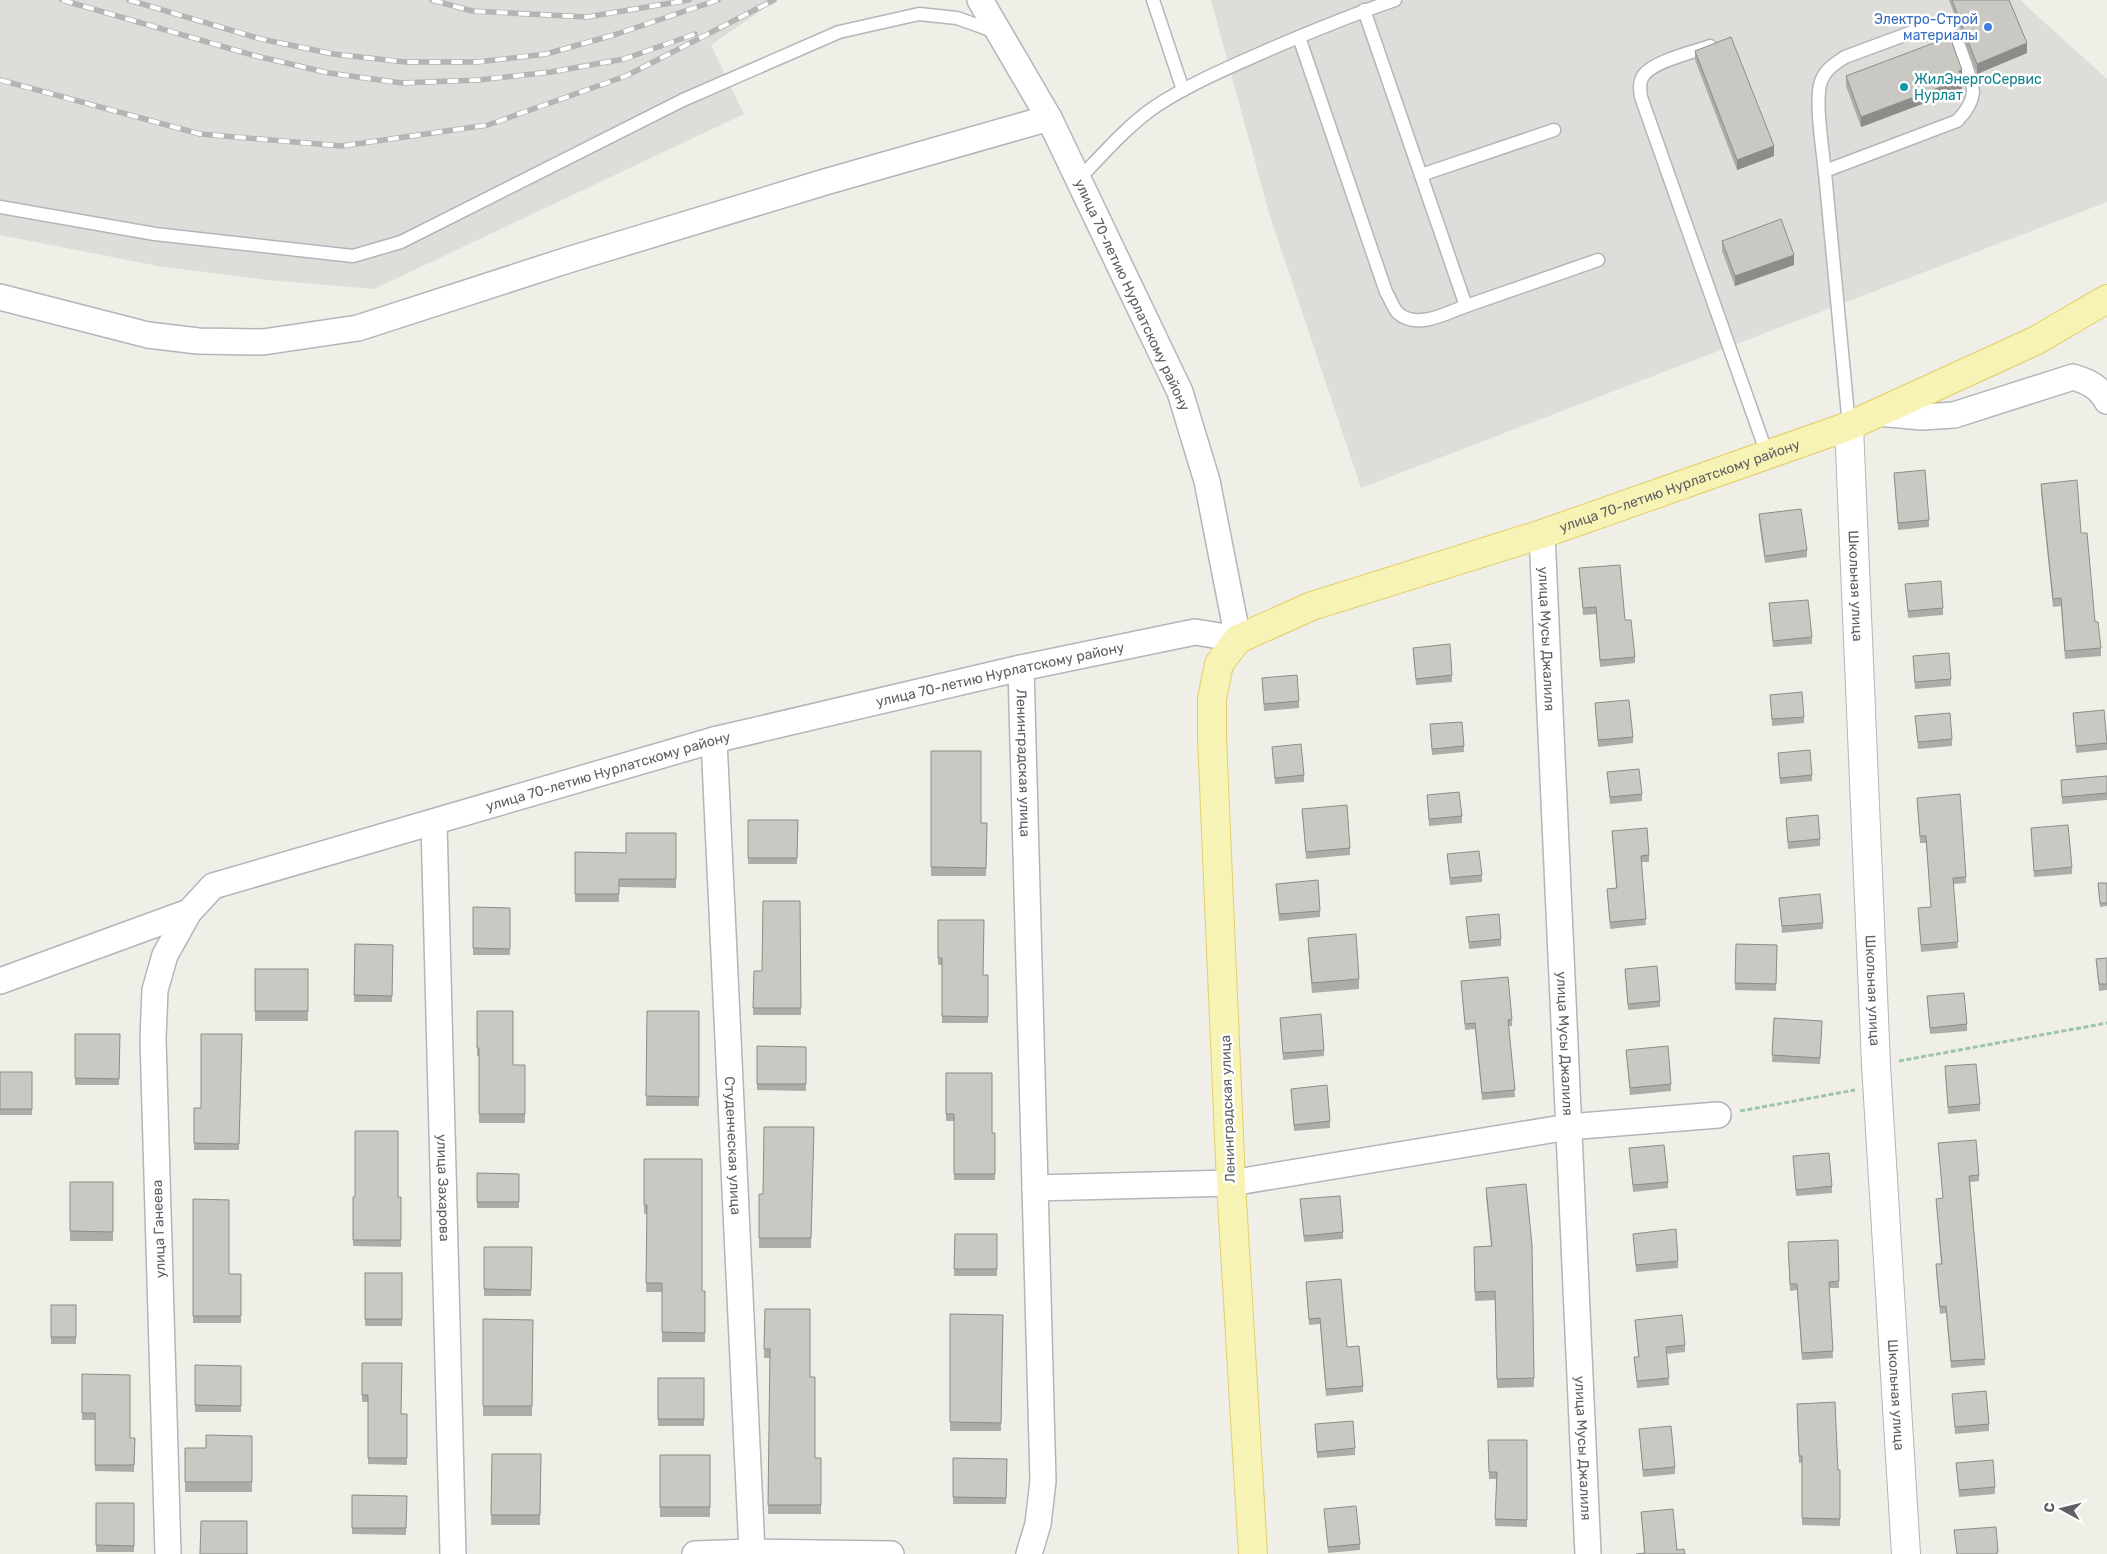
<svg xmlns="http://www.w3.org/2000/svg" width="2107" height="1554" font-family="Rubik,sans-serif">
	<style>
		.industrial { fill: #deddd9 }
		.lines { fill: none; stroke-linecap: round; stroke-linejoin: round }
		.service-casing { stroke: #b4b5ba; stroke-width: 15 }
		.minor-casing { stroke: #b4b5ba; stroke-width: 28 }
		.tertiary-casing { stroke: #b4b5ba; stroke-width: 30 }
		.primary-casing { stroke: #e3ce6b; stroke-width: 30 }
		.path { stroke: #9fc4ad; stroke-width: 3; stroke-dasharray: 5 2.5; stroke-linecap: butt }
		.service { stroke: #fff; stroke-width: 12 }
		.minor { stroke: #fff; stroke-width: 25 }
		.tertiary { stroke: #fff; stroke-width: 28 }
		.primary { stroke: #f7f3b4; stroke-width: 28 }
		.rail-casing { stroke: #b4b4b5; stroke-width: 5.5 }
		.rail { stroke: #fff; stroke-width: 4; stroke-dasharray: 11; stroke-linecap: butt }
		.wall { fill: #aeaca8 }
		.shaded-wall { fill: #8d8c88 }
		.building { fill: #cac8c3; stroke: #8d8c88 }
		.shop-dot { fill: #3f7fe0; stroke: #fff; stroke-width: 2 }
		.culture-dot { fill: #0f9aa8; stroke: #fff; stroke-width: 2 }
		.labels { text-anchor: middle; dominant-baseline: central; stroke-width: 5; stroke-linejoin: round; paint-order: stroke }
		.shop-label { font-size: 14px; fill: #366cbe; stroke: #fff; text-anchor: end }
		.culture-label { font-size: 14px; fill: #0d838f; stroke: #fff; text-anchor: start }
		.street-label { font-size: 14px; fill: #5e6065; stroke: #fff }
	</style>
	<rect width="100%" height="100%" fill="#efeee7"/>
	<g class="industrial">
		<path d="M0,0H776L711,45L744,114L374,289L267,280L158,266L0,235Z"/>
		<path d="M1211,0H2020L2107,79V202L1361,488L1269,213Z"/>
	</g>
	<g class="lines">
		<g class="service-casing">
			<g id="service">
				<path d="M1153,0L1183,90"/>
				<path d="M1299,37L1386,292C1390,298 1393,308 1398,313C1417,330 1446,313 1466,306L1364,10"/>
				<path d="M1710,46C1694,52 1649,62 1642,78C1639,84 1640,90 1641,97L1767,454"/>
				<path d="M1825,171L1957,121C1965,113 1972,104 1973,92C1974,87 1958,41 1955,37C1948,28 1936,27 1926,27L1845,57C1834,64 1823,71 1820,85C1815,108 1824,157 1826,183C1834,264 1841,345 1849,426"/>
				<path d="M1421,175L1554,130"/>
				<path d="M1079,179C1103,154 1127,126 1156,106C1193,82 1234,65 1275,47C1315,30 1354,14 1395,0"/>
				<path d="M0,207L155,234L353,256L401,242L683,100L839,32L919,14L957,18L996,32"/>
				<path d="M1466,306L1598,260"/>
			</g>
		</g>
		<g class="minor-casing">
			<g id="minor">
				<path d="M0,297L148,335L198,341L263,342L358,328L568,260L825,182L1049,118"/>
				<path d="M1878,413L1922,417L1954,415L2073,377C2089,382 2098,386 2107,401"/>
				<path id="s1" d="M1542,534L1588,1554"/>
				<path id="s2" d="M1021,668L1043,1481L1038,1524L1029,1554"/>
				<path id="s3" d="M714,740L752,1552"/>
				<path id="s4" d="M434,823L453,1554"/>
				<path id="s5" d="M0,981L189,912L213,886L714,740L1021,668L1195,632L1238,639L1207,481L1180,392L1049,118L980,0"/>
				<path d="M1035,1188L1231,1183L1568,1127L1718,1115"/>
				<path d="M168,1554L153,1039L155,990L165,955L189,912"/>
				<path d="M695,1554L752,1552L891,1554"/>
			</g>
		</g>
		<g class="tertiary-casing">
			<g id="tertiary">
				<path id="s6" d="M1849,426L1876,1065L1906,1554"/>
			</g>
		</g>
		<g class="primary-casing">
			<g id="primary">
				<path id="s7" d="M1253,1554L1231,1183L1212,738V699L1219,664L1238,639L1312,606L1542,534L1849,426L2035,341L2107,299"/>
			</g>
		</g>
		<g class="path">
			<path d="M1899,1061L2107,1023"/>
			<path d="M1740,1111L1855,1090"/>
		</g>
		<use href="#service" class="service"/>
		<use href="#minor" class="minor"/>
		<use href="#tertiary" class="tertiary"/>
		<use href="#primary" class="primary"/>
		<g class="rail-casing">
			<g id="rail">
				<path d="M62,0L256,56L329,73L402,83L478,80L551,72L624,59L695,34"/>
				<path d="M129,0L261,39L333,54L405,62H477L546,54L617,34L718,0"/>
				<path d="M432,0L472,11L587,17L689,0"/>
				<path d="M0,80L200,134L342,146L488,125L626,76L774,0"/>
			</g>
		</g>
		<use href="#rail" class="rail"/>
	</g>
	<g class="wall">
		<path d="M1949,0H2009L2027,53L1977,74Z"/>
		<path d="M1695,51L1774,156L1737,170L1695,60Z"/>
		<path d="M1962,70V89L1861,127L1846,86V76Z"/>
		<path d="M1722,241L1794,265L1735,286L1722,251Z"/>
		<path d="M1894,473L1929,520V527L1898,530Z"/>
		<path d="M2041,484L2081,533L2095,622L2101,648V656L2065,659L2061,606L2053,607L2041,492Z"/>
		<path d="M1759,514L1807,550V557L1765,563L1759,521Z"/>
		<path d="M1579,568L1635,657V663L1600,667L1596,614L1583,615Z"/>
		<path d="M1905,584L1943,608V615L1908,618Z"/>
		<path d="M1769,603L1812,637V644L1773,647Z"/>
		<path d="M1413,648L1452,675V682L1416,685Z"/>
		<path d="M1913,656L1951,679V686L1915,689Z"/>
		<path d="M1262,678L1299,701V708L1264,711Z"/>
		<path d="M1770,695L1804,717V723L1772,726Z"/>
		<path d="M1595,703L1633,737V743L1598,747Z"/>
		<path d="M2073,713L2107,742V750L2076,753Z"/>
		<path d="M1915,716L1952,739V746L1918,749Z"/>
		<path d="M1430,724L1464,746V752L1432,755Z"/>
		<path d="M1272,747L1304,775V782L1275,784Z"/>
		<path d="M931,751L981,823H987L986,876H931Z"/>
		<path d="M1778,753L1812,775V781L1780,784Z"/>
		<path d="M1607,772L1642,794V801L1610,804Z"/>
		<path d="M2107,776V800L2062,804L2061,780Z"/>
		<path d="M1427,795L1462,816V823L1429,826Z"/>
		<path d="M1917,798L1966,877V883L1953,884L1958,948L1921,952L1918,908L1931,907L1926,843H1920Z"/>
		<path d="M1302,809L1350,848V855L1306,859Z"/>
		<path d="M1786,818L1820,839V846L1788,849Z"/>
		<path d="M748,820H798L797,864H748Z"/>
		<path d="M2031,828L2072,867V874L2034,877Z"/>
		<path d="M1612,831L1649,855V862H1641L1646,925L1610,929L1607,889L1616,888Z"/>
		<path d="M676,833V888L619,887V902H575V852L626,853Z"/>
		<path d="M1447,854L1482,875V882L1450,885Z"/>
		<path d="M2107,883V906L2100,907L2098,887Z"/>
		<path d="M1276,884L1320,911V917L1279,921Z"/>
		<path d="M1779,898L1823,923V929L1782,933Z"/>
		<path d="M800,901L801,1015H753L754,971H762Z"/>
		<path d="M473,907L510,908V955H473Z"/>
		<path d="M1466,917L1501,939V946L1469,949Z"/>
		<path d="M938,920L984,975H988V1023H942V965H938Z"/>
		<path d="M1308,938L1359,979V989L1312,993L1308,948Z"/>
		<path d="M355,944L393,945L392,1002H354Z"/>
		<path d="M1736,944L1777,945L1776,991L1735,990Z"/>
		<path d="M2107,958V990L2099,991L2096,959Z"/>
		<rect x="255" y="969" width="53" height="52"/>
		<path d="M1625,969L1660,1001V1007L1628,1010Z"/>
		<path d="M1461,981L1512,1019V1026H1509L1515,1097L1482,1100L1475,1029L1465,1030Z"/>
		<path d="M1927,996L1967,1024V1031L1930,1034Z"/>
		<path d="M477,1011L513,1065H525V1123H479V1056H477Z"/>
		<path d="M647,1011H699V1106H646Z"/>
		<path d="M1280,1018L1324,1050V1056L1283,1060Z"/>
		<path d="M1774,1018L1822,1021L1820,1064L1772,1062Z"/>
		<path d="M75,1034H120L119,1085H75Z"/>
		<path d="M242,1034L239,1150H194V1108H201Z"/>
		<path d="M757,1046L806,1047V1091L757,1090Z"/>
		<path d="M1626,1050L1671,1084V1091L1630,1095Z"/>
		<path d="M1945,1066L1980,1104V1111L1948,1114Z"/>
		<rect x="0" y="1072" width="32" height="43"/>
		<path d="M946,1073L992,1133H995V1180H954V1121H946Z"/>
		<path d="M1291,1089L1330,1121V1128L1294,1131Z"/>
		<path d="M814,1127L811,1248H759V1194H763Z"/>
		<path d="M1938,1143L1979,1175V1181L1970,1182L1985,1365L1951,1368L1946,1313L1940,1314L1936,1271V1264H1941L1936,1199L1943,1198Z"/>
		<path d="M1629,1148L1668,1182V1188L1633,1192Z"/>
		<path d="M1793,1156L1832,1186V1193L1796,1196Z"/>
		<path d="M644,1159L702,1291H705V1342H662V1292H646L647,1214H644Z"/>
		<path d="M477,1173L519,1174V1208H477Z"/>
		<rect x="70" y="1182" width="43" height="59"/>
		<path d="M1486,1188L1532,1245L1534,1387L1497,1388L1495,1300L1475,1301L1474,1247L1491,1246L1486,1197Z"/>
		<path d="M353,1197H401V1247L353,1246Z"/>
		<path d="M193,1199L229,1274H241V1323H193Z"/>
		<path d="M1300,1199L1343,1232V1239L1304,1242Z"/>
		<path d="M955,1234H997V1276H954Z"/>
		<path d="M1633,1234L1678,1261V1268L1636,1272Z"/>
		<path d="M1838,1240L1839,1288H1829L1833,1358L1802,1360L1797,1290L1790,1291L1788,1249Z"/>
		<path d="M484,1247H532L531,1296H484Z"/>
		<rect x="365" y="1273" width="37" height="53"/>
		<path d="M1306,1282L1347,1347L1363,1386V1392L1326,1396L1320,1324L1309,1325Z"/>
		<rect x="51" y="1305" width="25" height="39"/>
		<path d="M765,1309L810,1377L815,1458H821V1514H768L770,1358H764Z"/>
		<path d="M950,1314L1003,1315L1001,1431H950Z"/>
		<path d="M483,1319L533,1320L532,1416H483Z"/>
		<path d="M1635,1320L1685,1345V1352L1667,1354L1669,1385L1637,1388L1634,1357H1638Z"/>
		<path d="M362,1363L401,1414H407V1465L368,1464V1402H362Z"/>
		<path d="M195,1365L241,1366V1412H195Z"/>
		<path d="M82,1374L130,1438H135L134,1472L95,1471V1420H82Z"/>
		<rect x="658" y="1378" width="46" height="48"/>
		<path d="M1952,1394L1989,1424V1431L1955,1434Z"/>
		<path d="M1797,1411L1838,1470H1840V1526L1802,1525V1463H1799Z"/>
		<path d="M1315,1424L1355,1448V1455L1317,1458Z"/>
		<path d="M1639,1429L1675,1467V1474L1643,1477Z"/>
		<path d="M252,1436V1492H185V1448H206Z"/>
		<path d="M1488,1440H1527V1527L1495,1526L1497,1479H1489Z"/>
		<path d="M492,1454H541L540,1525H491Z"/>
		<rect x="660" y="1455" width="50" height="62"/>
		<path d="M953,1458L1007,1459L1006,1504H953Z"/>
		<path d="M1956,1463L1995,1487V1494L1959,1497Z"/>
		<path d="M352,1495L407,1496L406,1535L352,1534Z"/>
		<rect x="96" y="1503" width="38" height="49"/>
		<path d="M1324,1509L1360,1544V1550L1328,1553Z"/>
		<path d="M1641,1512L1677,1550L1644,1553Z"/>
	</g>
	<g class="shaded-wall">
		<path d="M2027,43V53L1977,74V64Z"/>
		<path d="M1962,70V89L1861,127V117Z"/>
		<path d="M1774,146V156L1737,170V160Z"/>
		<path d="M1794,255V265L1735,286V276Z"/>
	</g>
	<g class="building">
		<path d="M1952,0H2009L2027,43L1977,64Z"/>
		<path d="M1731,37L1774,146L1737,160L1695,51Z"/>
		<path d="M1950,37L1962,70L1959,71L1962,79L1861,117L1846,76Z"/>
		<path d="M1781,219L1794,255L1735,276L1722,241Z"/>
		<path d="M1925,470L1929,520L1898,523L1894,473Z"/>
		<path d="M2077,480L2081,533H2087L2095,622H2098L2101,648L2065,651L2061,598L2053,599L2041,484Z"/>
		<path d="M1801,509L1807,550L1765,556L1759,514Z"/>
		<path d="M1620,565L1625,620H1631L1635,657L1600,660L1596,607L1583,608L1579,568Z"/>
		<path d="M1941,581L1943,608L1908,611L1905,584Z"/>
		<path d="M1808,600L1812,637L1773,641L1769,603Z"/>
		<path d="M1450,644L1452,675L1416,679L1413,648Z"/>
		<path d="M1949,653L1951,679L1915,682L1913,656Z"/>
		<path d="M1297,675L1299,701L1264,704L1262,678Z"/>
		<path d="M1802,692L1804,717L1772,719L1770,695Z"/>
		<path d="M1629,700L1633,737L1598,740L1595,703Z"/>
		<path d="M2104,710L2107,743L2076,746L2073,713Z"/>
		<path d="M1950,713L1952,739L1918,742L1915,716Z"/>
		<path d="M1462,722L1464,746L1432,749L1430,724Z"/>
		<path d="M1301,744L1304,775L1275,778L1272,747Z"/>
		<path d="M1810,750L1812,775L1780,778L1778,753Z"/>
		<path d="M931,751H981V823H987L986,868L931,867Z"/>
		<path d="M1639,769L1642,794L1610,797L1607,772Z"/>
		<path d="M2107,776V793L2062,797L2061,780Z"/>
		<path d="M1459,792L1462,816L1429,819L1427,795Z"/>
		<path d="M1960,794L1966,877L1953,878L1958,942L1921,945L1918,908L1931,907L1926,836H1920L1917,798Z"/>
		<path d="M1347,805L1350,848L1306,852L1302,809Z"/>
		<path d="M1818,815L1820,839L1788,842L1786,818Z"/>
		<path d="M748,820H798L797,858H748Z"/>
		<path d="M2068,825L2072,867L2034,871L2031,828Z"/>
		<path d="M1647,828L1649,855L1641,856L1646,919L1610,922L1607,889L1617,888L1612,831Z"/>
		<path d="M626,833H676V879H619V894H575V852L626,853Z"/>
		<path d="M1479,851L1482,875L1450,878L1447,854Z"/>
		<path d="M1318,880L1320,911L1279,914L1276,884Z"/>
		<path d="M2098,883H2107V903H2100Z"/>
		<path d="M1820,894L1823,923L1782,926L1779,898Z"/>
		<path d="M763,901H800L801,1008H753L754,971H762Z"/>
		<path d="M473,907L510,908V949L473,948Z"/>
		<path d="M1499,914L1501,939L1469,942L1466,917Z"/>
		<path d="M938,920H984L983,975H988V1017L942,1016V958H938Z"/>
		<path d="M1356,934L1359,979L1312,983L1308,938Z"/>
		<path d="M355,944L393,945L392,996L354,995Z"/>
		<path d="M1736,944L1777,945L1776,984L1735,983Z"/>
		<path d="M2107,958V984H2099L2096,959Z"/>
		<path d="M1657,966L1660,1001L1628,1004L1625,969Z"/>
		<rect x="255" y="969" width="53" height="42"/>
		<path d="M1508,977L1512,1019L1508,1020L1515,1090L1482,1093L1475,1023L1465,1024L1461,981Z"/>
		<path d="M1964,993L1967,1024L1930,1028L1927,996Z"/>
		<path d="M477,1011H513V1065H525V1114H479V1048H477Z"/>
		<path d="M647,1011H699V1097L646,1096Z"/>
		<path d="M1321,1014L1324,1050L1283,1053L1280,1018Z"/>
		<path d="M1774,1018L1822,1021L1820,1058L1772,1055Z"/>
		<path d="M75,1034H120L119,1079L75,1078Z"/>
		<path d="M201,1034H242L239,1144L194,1143V1108H201Z"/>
		<path d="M757,1046L806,1047V1084H757Z"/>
		<path d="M1668,1046L1671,1084L1630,1088L1626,1050Z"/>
		<path d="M1976,1064L1980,1104L1948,1107L1945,1066Z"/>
		<rect x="0" y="1072" width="32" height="37"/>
		<path d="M946,1073H992V1133H995V1174H954V1114H946Z"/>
		<path d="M1327,1085L1330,1121L1294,1125L1291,1089Z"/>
		<path d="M764,1127H814L811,1238H759V1194H763Z"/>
		<path d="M355,1131H398V1197H401V1240H353V1197H355Z"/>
		<path d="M1976,1140L1979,1175L1969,1176L1985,1359L1951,1361L1946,1306L1940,1307L1936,1264H1942L1936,1199L1943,1198L1938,1143Z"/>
		<path d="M1664,1145L1668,1182L1633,1185L1629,1148Z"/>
		<path d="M1829,1153L1832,1186L1796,1190L1793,1156Z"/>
		<path d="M644,1159H702V1291H705V1333L662,1332V1283H646L647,1205H644Z"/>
		<path d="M477,1173L519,1174V1202H477Z"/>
		<path d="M70,1182H113V1232L70,1231Z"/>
		<path d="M1526,1184L1532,1245L1534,1378L1497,1379L1495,1291L1475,1292L1474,1247L1492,1246L1486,1188Z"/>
		<path d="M1340,1196L1343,1232L1304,1236L1300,1199Z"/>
		<path d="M193,1199L229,1200V1274H241V1316H193Z"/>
		<path d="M1676,1229L1678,1261L1636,1265L1633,1234Z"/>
		<path d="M955,1234H997V1269H954Z"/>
		<path d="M1838,1240L1839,1281L1829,1282L1833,1351L1802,1353L1797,1284H1790L1788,1242Z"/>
		<path d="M484,1247H532L531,1290L484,1289Z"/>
		<rect x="365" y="1273" width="37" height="46"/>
		<path d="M1341,1279L1347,1347L1359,1346L1363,1386L1326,1389L1320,1318L1309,1319L1306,1282Z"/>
		<rect x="51" y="1305" width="25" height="32"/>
		<path d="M765,1309H810V1377H815V1458H821V1505H768L770,1349H764Z"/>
		<path d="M950,1314L1003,1315L1001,1423L950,1422Z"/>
		<path d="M1682,1315L1685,1345L1666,1347L1669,1378L1637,1381L1634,1357H1639L1635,1320Z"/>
		<path d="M483,1319L533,1320L532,1406H483Z"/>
		<path d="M362,1363H402L401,1414H407V1458H368V1395H362Z"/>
		<path d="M195,1365L241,1366V1406L195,1405Z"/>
		<path d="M82,1374L130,1375V1438H135L134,1465H95V1413H82Z"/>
		<rect x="658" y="1378" width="46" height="41"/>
		<path d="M1986,1391L1989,1424L1955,1427L1952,1394Z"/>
		<path d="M1835,1402L1838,1470H1840V1519L1802,1518V1456H1799L1797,1404Z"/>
		<path d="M1353,1421L1355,1448L1317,1452L1315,1424Z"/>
		<path d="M1671,1426L1675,1467L1643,1470L1639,1429Z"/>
		<path d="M206,1435L252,1436V1482H185V1448H206Z"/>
		<path d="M1488,1440H1527V1520L1495,1519L1497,1472H1489Z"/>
		<path d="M492,1454H541L540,1515H491Z"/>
		<rect x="660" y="1455" width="50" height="52"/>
		<path d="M953,1458L1007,1459L1006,1498L953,1497Z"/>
		<path d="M1993,1460L1995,1487L1959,1490L1956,1463Z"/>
		<path d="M352,1495L407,1496L406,1528H352Z"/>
		<path d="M96,1503H134V1546L96,1545Z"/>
		<path d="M1356,1506L1360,1544L1328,1547L1324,1509Z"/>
		<path d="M1673,1509L1677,1550L1684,1549L1685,1554H1636L1645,1553L1641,1512Z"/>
		<path d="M201,1521H247V1554H200Z"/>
		<path d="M1996,1527L1998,1552H1997V1554H1957L1954,1530Z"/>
	</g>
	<circle class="shop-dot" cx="1988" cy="27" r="5"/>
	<circle class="culture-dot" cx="1904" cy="87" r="5"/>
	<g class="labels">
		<g class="shop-label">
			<text x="1978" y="19">Электро-Строй<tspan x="1978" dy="16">материалы</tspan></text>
		</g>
		<g class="culture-label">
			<text x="1914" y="79">ЖилЭнергоСервис<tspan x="1914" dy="16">Нурлат</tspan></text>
		</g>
		<g class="street-label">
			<text transform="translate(1132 295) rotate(65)">улица 70-летию Нурлатскому району</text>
			<text stroke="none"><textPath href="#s7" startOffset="1391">улица 70-летию Нурлатскому району</textPath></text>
			<text stroke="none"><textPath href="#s6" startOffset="160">Школьная улица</textPath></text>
			<text stroke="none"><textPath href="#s1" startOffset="105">улица Мусы Джалиля</textPath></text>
			<text stroke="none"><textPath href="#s5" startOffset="1052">улица 70-летию Нурлатскому району</textPath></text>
			<text stroke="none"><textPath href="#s2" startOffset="95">Ленинградская улица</textPath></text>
			<text stroke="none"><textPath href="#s5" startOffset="648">улица 70-летию Нурлатскому району</textPath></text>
			<text stroke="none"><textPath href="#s6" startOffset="565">Школьная улица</textPath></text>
			<text stroke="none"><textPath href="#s1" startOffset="510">улица Мусы Джалиля</textPath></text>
			<text transform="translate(1228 1109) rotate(-92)">Ленинградская улица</text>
			<text stroke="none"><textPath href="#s3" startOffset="406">Студенческая улица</textPath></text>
			<text stroke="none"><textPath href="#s4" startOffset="365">улица Захарова</textPath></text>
			<text transform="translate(159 1229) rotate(-92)">улица Ганеева</text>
			<text stroke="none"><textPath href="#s6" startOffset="970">Школьная улица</textPath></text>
			<text stroke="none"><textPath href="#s1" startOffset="915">улица Мусы Джалиля</textPath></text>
		</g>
	</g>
	<g transform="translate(2062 1509) rotate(277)" stroke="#ffffff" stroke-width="4" paint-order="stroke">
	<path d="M0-4L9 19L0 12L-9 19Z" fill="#5e6065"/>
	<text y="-8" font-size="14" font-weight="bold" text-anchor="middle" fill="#5e6065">С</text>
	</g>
</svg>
